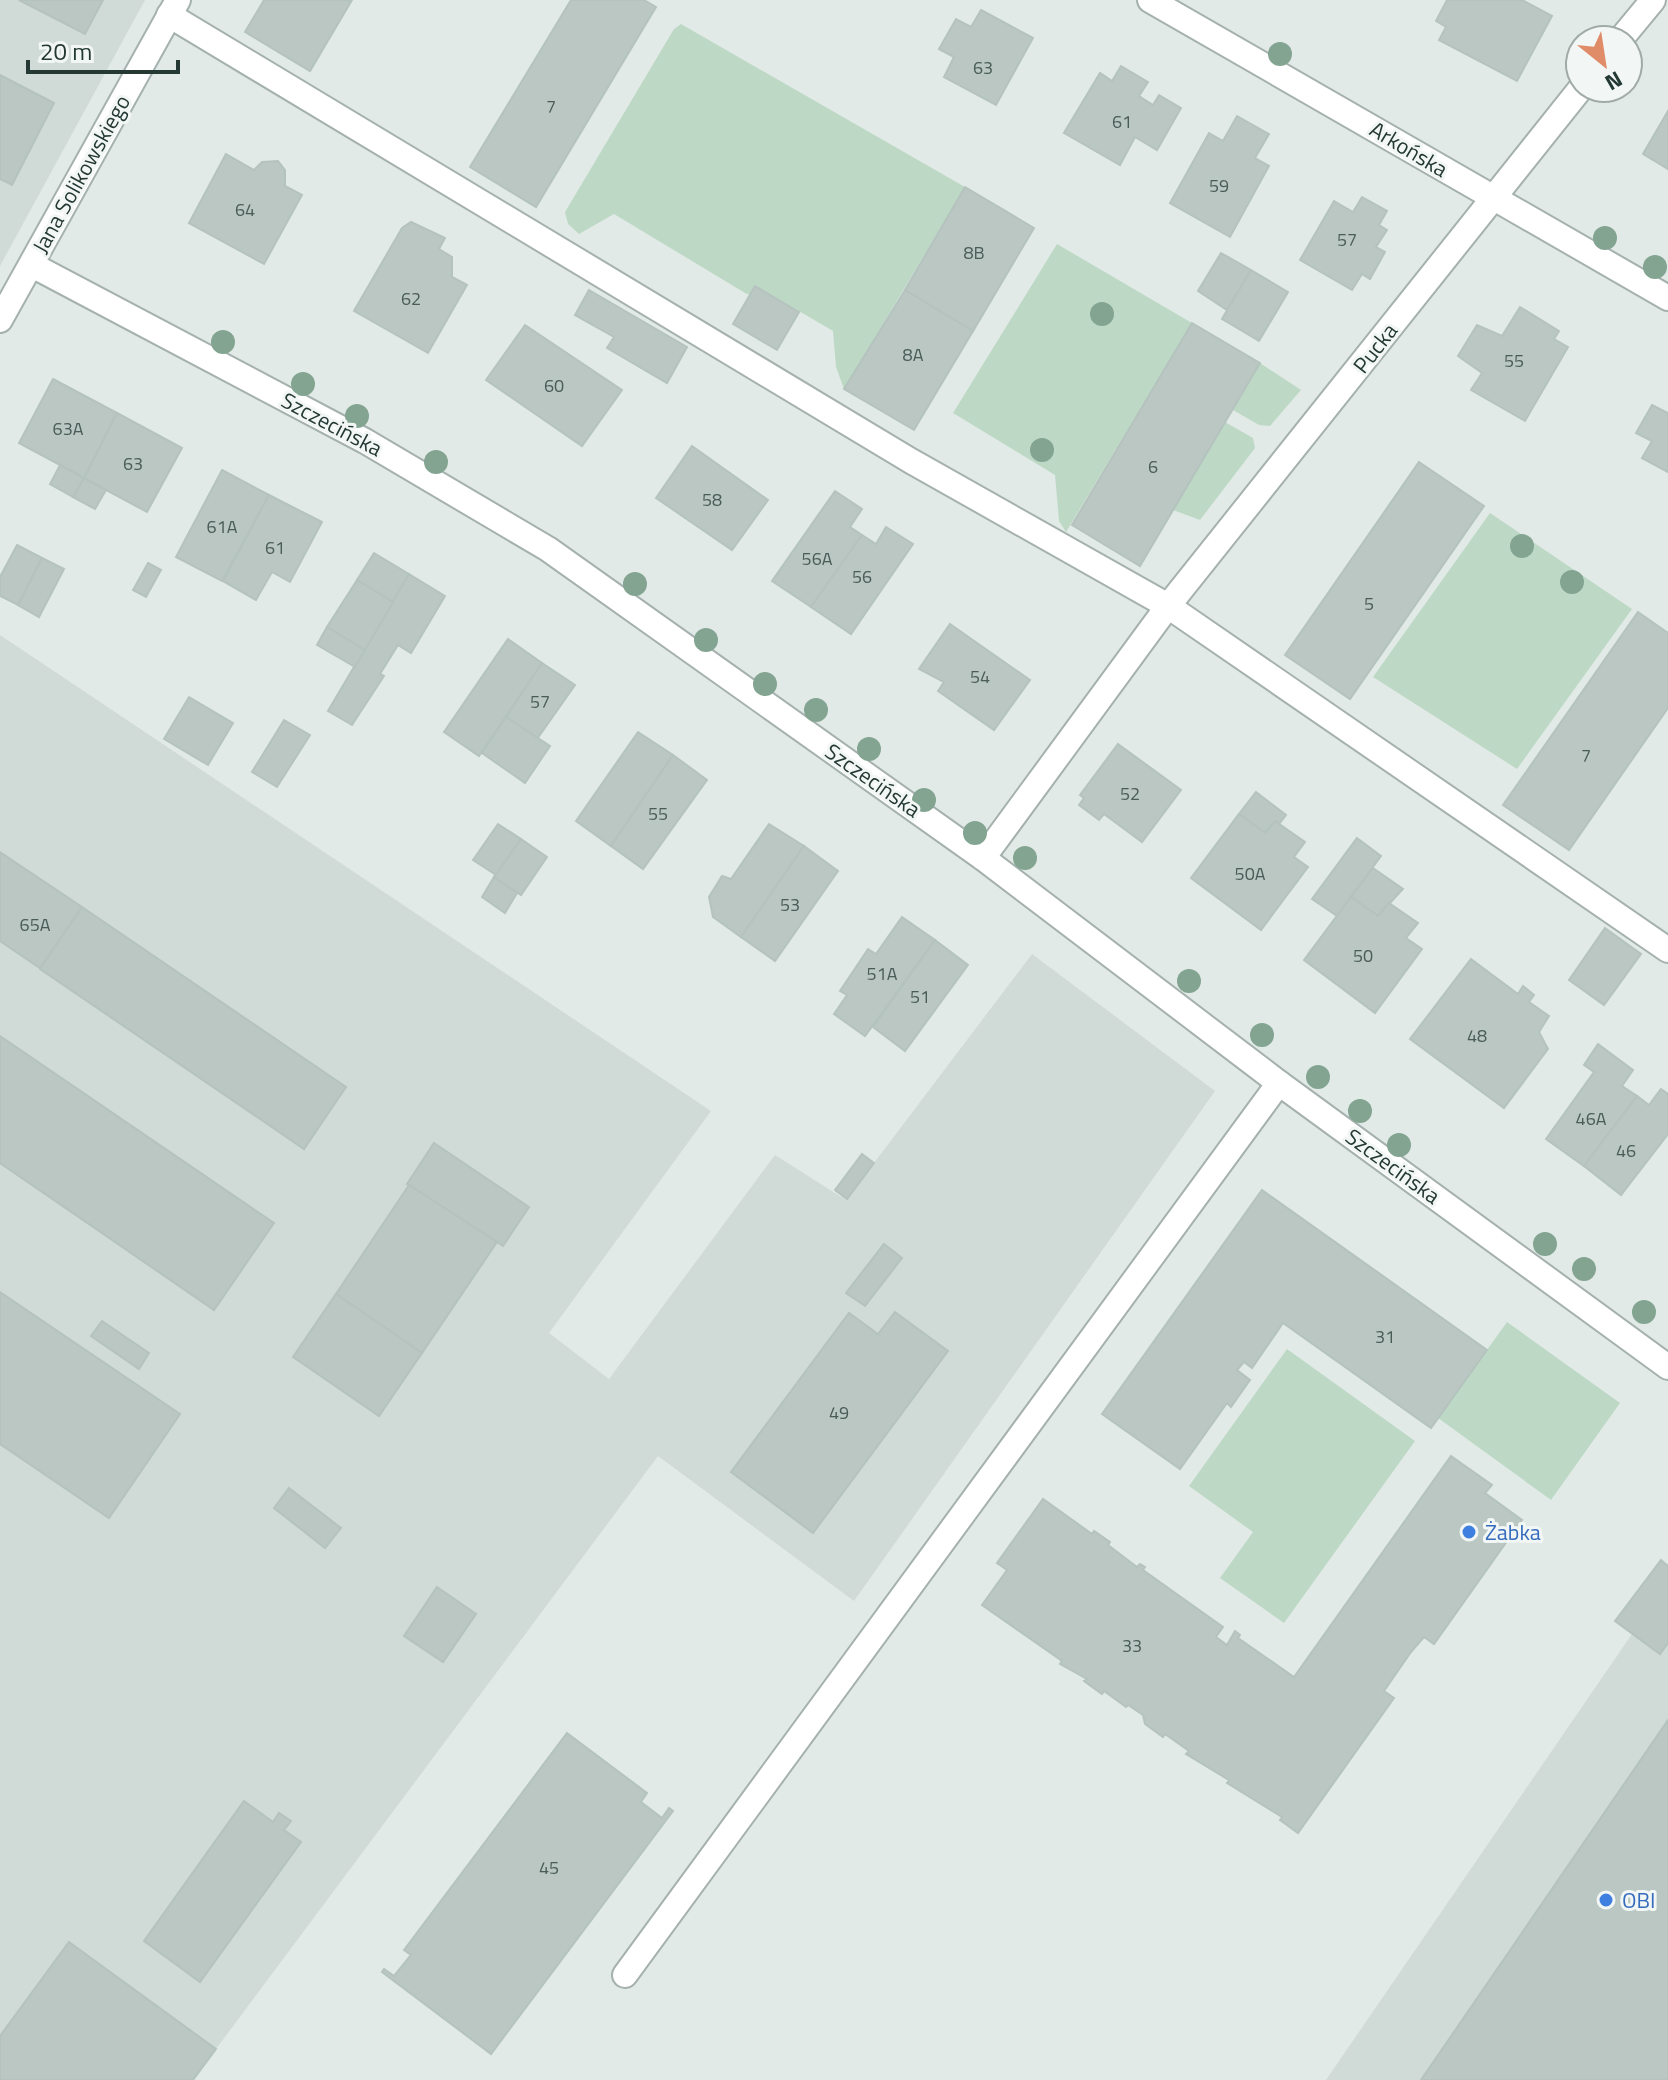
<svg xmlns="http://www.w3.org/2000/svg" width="1668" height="2080" font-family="'Titillium Web',sans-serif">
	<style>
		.built { fill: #d0dad6 }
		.green { fill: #bdd9c6 }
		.building { fill: #bac7c3; stroke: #b5c3be; stroke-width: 2 }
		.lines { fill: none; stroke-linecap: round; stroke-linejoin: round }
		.minor-casing { stroke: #a5b1ae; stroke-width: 28 }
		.minor { stroke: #fff; stroke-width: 24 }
		.tree { fill: #82a491 }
		.shop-dot { fill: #3f7fe0; stroke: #f2f7f5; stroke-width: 3 }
		.labels { text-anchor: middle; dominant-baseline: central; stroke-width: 6; stroke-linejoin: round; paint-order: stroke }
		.number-label { font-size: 18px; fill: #4a5c58 }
		.street-label { font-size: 22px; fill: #243934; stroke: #f2f7f5 }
		.shop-label { font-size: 22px; fill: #366cbe; stroke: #f2f7f5; text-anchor: start }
	</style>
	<rect width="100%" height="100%" fill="#e2eae7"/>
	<g class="built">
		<path d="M0,0H145L0,266Z"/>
		<path d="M0,635L711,1111L549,1333L609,1379L775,1155L846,1200L1032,954L1215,1091L854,1601L658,1456L216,2049L0,2036Z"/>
		<path d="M1632,1634L1660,1654L1668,1643V2080H1326Z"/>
	</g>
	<g class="green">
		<path d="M681,24L965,187L844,389L836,367L833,331L756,286L750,295L745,293L614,214L579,234L568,224L565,212L674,29Z"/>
		<path d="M1057,244L1192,323L1066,532L1059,521L1055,475L953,413Z"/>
		<path d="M1260,363L1301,390L1270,426L1259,425L1233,410Z"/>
		<path d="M1225,422L1253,438L1255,448L1200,520L1173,510Z"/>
		<path d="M1490,513L1632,609L1517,769L1373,677Z"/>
		<path d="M1507,1322L1620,1403L1551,1500L1438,1418Z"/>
		<path d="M1287,1349L1415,1441L1284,1623L1220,1578L1253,1532L1189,1486Z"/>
	</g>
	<g class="building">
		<path d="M19,0H103L85,34Z"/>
		<path d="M264,0H352L310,71L245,32Z"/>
		<path d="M571,0H644L656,7L536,207L470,167Z"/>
		<path d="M1447,0H1522L1552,16L1517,81L1439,40L1446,27L1436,21Z"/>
		<path d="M981,10L1033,38L996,105L944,77L954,57L939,49L956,19L971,27Z"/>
		<path d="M1121,66L1148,82L1139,96L1153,105L1159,95L1181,108L1157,150L1135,137L1120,165L1064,133L1100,73L1112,81Z"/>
		<path d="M0,75L54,103L12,185L0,179Z"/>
		<path d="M1668,111V169L1643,154Z"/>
		<path d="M1237,116L1269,134L1255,158L1269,166L1230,237L1170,203L1209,133L1223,141Z"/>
		<path d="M226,154L254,170L262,162L278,161L285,170V186L302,195L264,264L189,223Z"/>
		<path d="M965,187L1034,228L973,331L905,290Z"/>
		<path d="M1362,197L1387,211L1379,225L1387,230L1376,247L1385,252L1370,279L1362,274L1352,290L1300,260L1334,201L1353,212Z"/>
		<path d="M411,222L445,238L439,249L452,257V277L467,285L428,353L354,311L402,228Z"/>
		<path d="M1221,253L1251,270L1227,310L1198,291Z"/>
		<path d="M1251,270L1288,292L1259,341L1222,319Z"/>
		<path d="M755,286L799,312L777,350L733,324Z"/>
		<path d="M589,290L687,347L667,383L607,348L614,337L575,315Z"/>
		<path d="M905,290L973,331L914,430L844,389Z"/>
		<path d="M1520,307L1559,331L1554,339L1568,347L1525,421L1471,390L1482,373L1458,356L1477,325L1502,336Z"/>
		<path d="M1192,323L1260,363L1140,566L1072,525Z"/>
		<path d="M525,325L622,390L582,446L486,380Z"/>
		<path d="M53,379L117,413L84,478L19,443Z"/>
		<path d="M1652,405L1668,413V472L1642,458L1652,441L1636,433Z"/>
		<path d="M117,413L182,448L147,512L84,478Z"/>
		<path d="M692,446L768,500L732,550L656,498Z"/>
		<path d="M1419,462L1484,506L1350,699L1285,655Z"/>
		<path d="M60,465L84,478L73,497L50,484Z"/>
		<path d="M222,470L269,495L222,581L176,557Z"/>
		<path d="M84,478L106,490L95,509L73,497Z"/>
		<path d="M835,491L862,509L850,527L862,535L811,607L772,581Z"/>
		<path d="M269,495L322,522L290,582L272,572L256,600L223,581Z"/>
		<path d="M886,527L913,544L851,634L811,607L862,535L876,544Z"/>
		<path d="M17,545L42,558L18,605L0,596V577Z"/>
		<path d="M374,553L409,574L393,602L357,580Z"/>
		<path d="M42,558L64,569L39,617L18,605Z"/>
		<path d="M148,563L161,570L146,597L133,590Z"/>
		<path d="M409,574L445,596L411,653L398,645L380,674L384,676L352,725L328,711Z"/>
		<path d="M357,580L393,602L365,650L327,627Z"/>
		<path d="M1638,612L1668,633V708L1569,850L1503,805Z"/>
		<path d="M950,624L1030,680L994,730L938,691L944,682L919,669Z"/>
		<path d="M327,627L365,650L355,667L317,645Z"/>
		<path d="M508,639L542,663L479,756L444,732Z"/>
		<path d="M542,663L575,685L537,739L506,717Z"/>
		<path d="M189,697L233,723L208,765L164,739Z"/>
		<path d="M506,717L550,746L525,783L482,753Z"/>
		<path d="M284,720L310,735L277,787L252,772Z"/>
		<path d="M638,732L673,755L611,846L576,821Z"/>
		<path d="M1118,744L1181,790L1142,842L1104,814L1099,820L1079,805L1084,798L1080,795Z"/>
		<path d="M673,755L707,780L643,869L611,846Z"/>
		<path d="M1256,792L1286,815L1279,824L1275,821L1265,833L1239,814Z"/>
		<path d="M1239,814L1265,833L1275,821L1305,842L1294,857L1308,867L1261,930L1191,878Z"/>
		<path d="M498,824L521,839L496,875L473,860Z"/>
		<path d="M769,824L804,846L741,937L713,917L709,897L722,876L731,879Z"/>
		<path d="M1357,838L1381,856L1337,916L1312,899Z"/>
		<path d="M521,839L547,857L521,895L494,877Z"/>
		<path d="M804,846L838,871L775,961L741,937Z"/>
		<path d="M0,852L82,907L40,968L0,941Z"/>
		<path d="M1373,868L1403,889L1378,916L1351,897Z"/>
		<path d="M494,877L517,893L505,913L482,897Z"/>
		<path d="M1351,897L1378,916L1389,903L1418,923L1406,938L1422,949L1375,1013L1304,960Z"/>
		<path d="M82,907L346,1087L304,1149L40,969Z"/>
		<path d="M902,917L935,940L865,1036L834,1014L847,995L840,991L868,949L876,954Z"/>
		<path d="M1605,928L1641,954L1604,1005L1569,980Z"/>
		<path d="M935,940L968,965L905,1051L873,1027Z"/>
		<path d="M1471,959L1518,994L1523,986L1534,995L1529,1002L1549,1016L1539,1032L1548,1049L1504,1108L1410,1039Z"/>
		<path d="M0,1036L274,1223L214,1310L0,1163Z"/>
		<path d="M1598,1044L1633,1070L1622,1086L1637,1096L1584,1166L1546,1139L1594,1072L1584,1065Z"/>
		<path d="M1661,1089L1668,1094V1134L1621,1195L1584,1166L1637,1096L1649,1105Z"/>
		<path d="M434,1143L529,1207L503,1246L407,1184Z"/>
		<path d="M862,1154L874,1163L847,1199L835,1190Z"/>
		<path d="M409,1185L497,1242L422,1353L336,1294Z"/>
		<path d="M1262,1190L1487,1350L1431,1428L1283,1323L1252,1368L1244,1362L1237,1370L1250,1380L1231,1407L1227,1403L1180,1469L1102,1414Z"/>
		<path d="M884,1244L902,1258L865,1306L846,1293Z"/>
		<path d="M0,1292L180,1414L109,1518L0,1444Z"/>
		<path d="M336,1294L422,1353L379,1416L293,1357Z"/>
		<path d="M895,1312L948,1351L813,1533L731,1472L849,1313L878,1334Z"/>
		<path d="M102,1321L149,1353L139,1369L91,1336Z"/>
		<path d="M1451,1456L1492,1485L1485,1493L1522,1520L1434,1644L1424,1637L1411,1652L1384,1691L1394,1698L1298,1833L1280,1820L1282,1817L1227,1783L1229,1780L1186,1754L1189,1751L1165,1734L1163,1737L1145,1724L1143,1715L1128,1705L1126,1707L1104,1691L1102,1694L1084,1681L1087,1679L1060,1664L1062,1661L982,1605L1007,1570L997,1563L1043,1499L1092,1534L1094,1531L1110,1542L1108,1545L1137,1567L1140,1564L1145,1567L1143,1570L1223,1627L1216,1637L1227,1645L1235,1631L1240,1635L1238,1638L1294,1677Z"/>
		<path d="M289,1488L341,1528L325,1548L274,1508Z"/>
		<path d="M1661,1560L1668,1566V1643L1660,1654L1615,1621Z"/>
		<path d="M437,1587L476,1614L443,1662L404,1636Z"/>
		<path d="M1668,1720V2080H1421Z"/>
		<path d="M567,1733L647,1793L641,1802L662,1818L669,1808L673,1811L491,2054L382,1972L384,1969L394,1976L411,1955L404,1950Z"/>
		<path d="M244,1801L273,1822L279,1813L291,1821L284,1830L301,1842L200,1982L144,1941Z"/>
		<path d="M69,1942L216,2049L193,2080H0V2036Z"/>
	</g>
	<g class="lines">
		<g class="minor-casing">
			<g id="minor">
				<path d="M1150,0L1668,298"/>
				<path d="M169,15L911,461L1168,606L1668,950"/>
				<path d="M1620,40L1653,0"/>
				<path d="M32,265L365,441L548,549L983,858L1279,1083L1668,1367"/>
				<path d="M0,320L178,0"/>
				<path d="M983,858L1168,606L1581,88"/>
				<path d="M625,1975L1279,1083"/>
			</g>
		</g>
		<use href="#minor" class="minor"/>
	</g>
	<g class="tree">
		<circle cx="1280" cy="54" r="12"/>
		<circle cx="1605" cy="238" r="12"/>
		<circle cx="1655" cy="267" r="12"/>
		<circle cx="1102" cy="314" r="12"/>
		<circle cx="223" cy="342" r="12"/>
		<circle cx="303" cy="384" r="12"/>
		<circle cx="357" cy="416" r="12"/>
		<circle cx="1042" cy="450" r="12"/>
		<circle cx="436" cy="462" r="12"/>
		<circle cx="1522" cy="546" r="12"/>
		<circle cx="1572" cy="582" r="12"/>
		<circle cx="635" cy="584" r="12"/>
		<circle cx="706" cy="640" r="12"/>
		<circle cx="765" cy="684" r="12"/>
		<circle cx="816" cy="710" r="12"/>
		<circle cx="869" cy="749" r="12"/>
		<circle cx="924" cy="800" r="12"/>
		<circle cx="975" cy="833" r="12"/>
		<circle cx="1025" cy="858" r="12"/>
		<circle cx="1189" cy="981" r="12"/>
		<circle cx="1262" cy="1035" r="12"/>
		<circle cx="1318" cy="1077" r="12"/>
		<circle cx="1360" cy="1111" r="12"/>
		<circle cx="1399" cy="1145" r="12"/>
		<circle cx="1545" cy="1244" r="12"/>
		<circle cx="1584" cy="1269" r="12"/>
		<circle cx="1644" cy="1312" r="12"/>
	</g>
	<g class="shop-dot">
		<circle cx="1469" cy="1532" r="8"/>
		<circle cx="1606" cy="1900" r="8"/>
	</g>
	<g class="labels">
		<g class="number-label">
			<text x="983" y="67">63</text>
			<text x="551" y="106">7</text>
			<text x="1122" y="121">61</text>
			<text x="1219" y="185">59</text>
			<text x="245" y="209">64</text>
			<text x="1347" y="239">57</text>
			<text x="974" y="252">8B</text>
			<text x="411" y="298">62</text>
			<text x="913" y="354">8A</text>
			<text x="1514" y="360">55</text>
			<text x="554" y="385">60</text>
			<text x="68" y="428">63A</text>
			<text x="133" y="463">63</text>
			<text x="1153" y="466">6</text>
			<text x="712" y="499">58</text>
			<text x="222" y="526">61A</text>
			<text x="275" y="547">61</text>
			<text x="817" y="558">56A</text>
			<text x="862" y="576">56</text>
			<text x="1369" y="603">5</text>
			<text x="980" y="676">54</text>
			<text x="540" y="701">57</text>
			<text x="1586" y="755">7</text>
			<text x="1130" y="793">52</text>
			<text x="658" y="813">55</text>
			<text x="1250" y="873">50A</text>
			<text x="790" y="904">53</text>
			<text x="35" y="924">65A</text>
			<text x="1363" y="955">50</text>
			<text x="882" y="973">51A</text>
			<text x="920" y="996">51</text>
			<text x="1477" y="1035">48</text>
			<text x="1591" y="1118">46A</text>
			<text x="1626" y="1150">46</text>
			<text x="1385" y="1336">31</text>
			<text x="839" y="1412">49</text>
			<text x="1132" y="1645">33</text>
			<text x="549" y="1867">45</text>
		</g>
		<g class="street-label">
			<text transform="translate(1409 149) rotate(31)">Arkońska</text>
			<text transform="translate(81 174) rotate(-61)">Jana Solikowskiego</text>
			<text transform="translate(1375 348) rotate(-52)">Pucka</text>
			<text transform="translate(332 424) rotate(28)">Szczecińska</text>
			<text transform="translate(873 780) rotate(35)">Szczecińska</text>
			<text transform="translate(1393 1166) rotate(36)">Szczecińska</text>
		</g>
		<g class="shop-label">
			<text x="1485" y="1532">Żabka</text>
			<text x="1622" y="1900">OBI</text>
		</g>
	</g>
	<g transform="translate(1604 64) rotate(150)"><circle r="38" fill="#f2f7f5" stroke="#a0aba8" stroke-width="2"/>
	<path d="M0-6L14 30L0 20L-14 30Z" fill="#e18c69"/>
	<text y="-12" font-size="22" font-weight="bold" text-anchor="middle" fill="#243934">N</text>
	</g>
	<path d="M28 60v12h150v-12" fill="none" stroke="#243934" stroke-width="4"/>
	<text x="40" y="60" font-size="24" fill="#243934" stroke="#f2f7f5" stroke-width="6" paint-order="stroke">20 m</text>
</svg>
